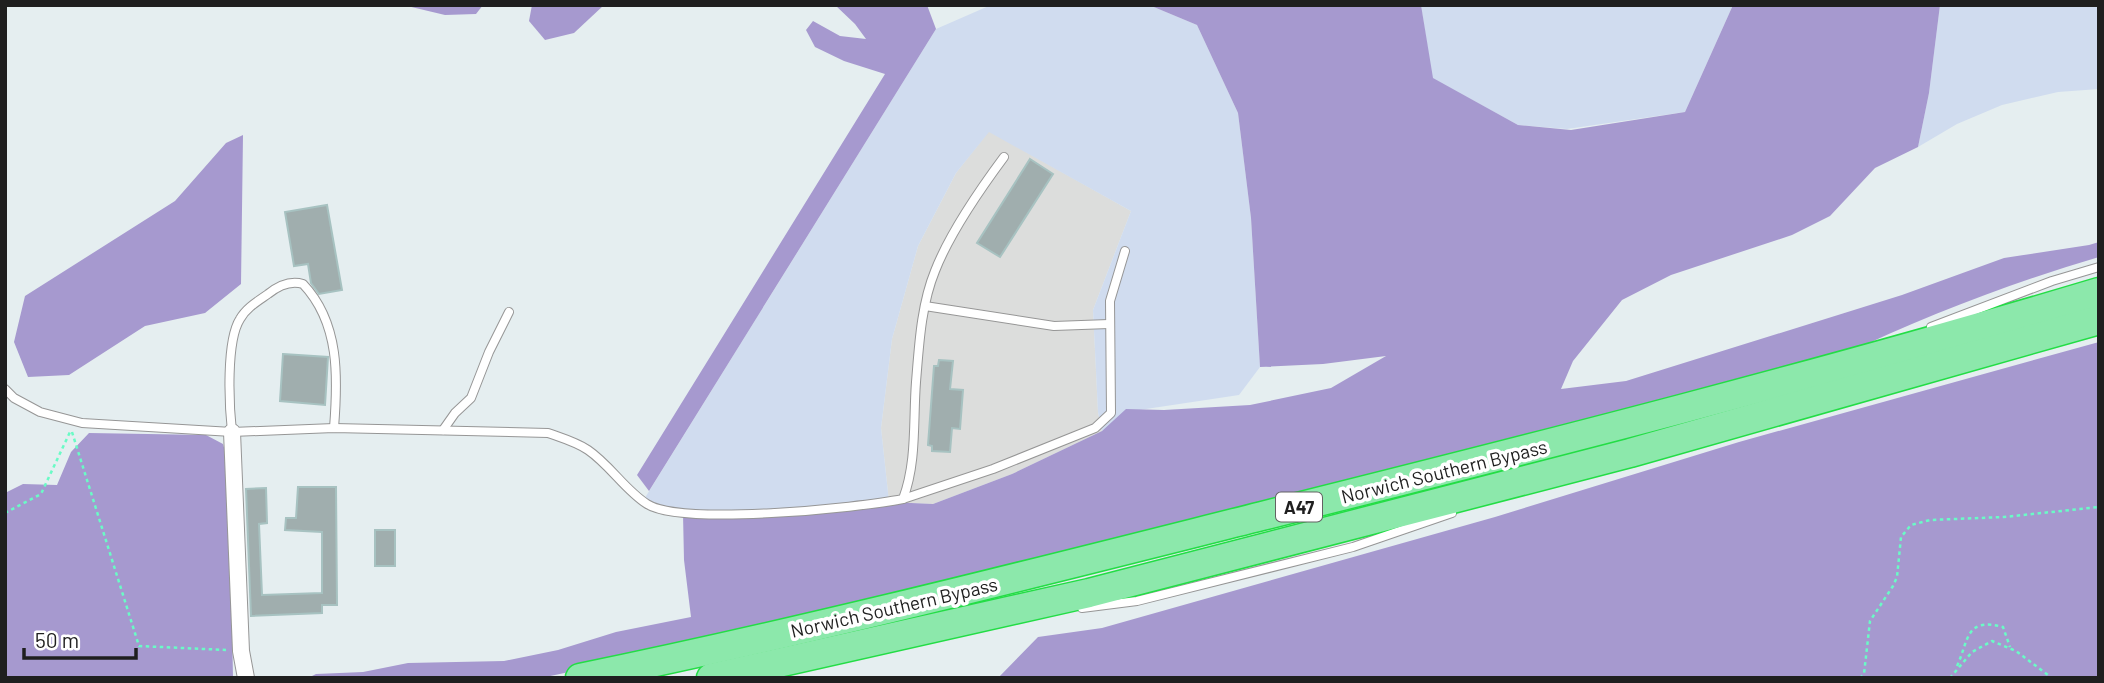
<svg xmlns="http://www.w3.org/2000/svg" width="2104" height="683" font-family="Barlow,sans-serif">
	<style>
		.residential { fill: #dcdddc }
		.farmland { fill: #d0dcef }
		.forest { fill: #a699cf }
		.building { fill: #a0aeae; stroke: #a7c2c1; stroke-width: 2 }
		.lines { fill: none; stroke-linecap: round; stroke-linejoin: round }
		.lane-casing { stroke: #969696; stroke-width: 10 }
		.street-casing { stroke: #969696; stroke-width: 18 }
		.highway-casing { stroke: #23dd45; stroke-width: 31 }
		.path { stroke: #6afbc6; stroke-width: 2.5; stroke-dasharray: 3.5 3.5; stroke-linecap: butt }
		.lane { stroke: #fff; stroke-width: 8 }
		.street { stroke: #fff; stroke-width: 16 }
		.highway { stroke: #8ce8ab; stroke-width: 28 }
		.labels { text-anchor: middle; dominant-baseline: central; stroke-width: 7; stroke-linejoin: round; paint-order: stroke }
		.shield { fill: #fff; stroke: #626262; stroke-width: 2 }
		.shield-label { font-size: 18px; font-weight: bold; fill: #1f1f1f }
		.street-label { font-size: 19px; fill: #1f1f1f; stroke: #fff }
	</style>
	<rect width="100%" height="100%" fill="#e5eef0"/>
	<path class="residential" d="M989,131L1131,211L1093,310L1098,412L1102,431L1012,474L933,504L889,502L881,428L892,339L918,246L956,173Z"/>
	<g class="farmland">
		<path d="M991,5H1149L1197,25L1238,113L1251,218L1260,367L1239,395L1126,412L1102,431L1098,412L1093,310L1131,211L989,132L956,173L918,246L892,339L881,428L889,502L865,506L683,514L643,501L936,29Z"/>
		<path d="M1421,5H1733L1685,112L1567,129L1518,125L1432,78Z"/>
		<path d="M1940,5H2099V89L2058,92L2002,105L1957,124L1918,147L1929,93Z"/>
	</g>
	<g class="forest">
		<path d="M403,5H483L476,14L445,15Z"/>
		<path d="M532,5H604L574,33L545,40L529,21Z"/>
		<path d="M835,5H927L936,29L649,491L637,475L885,74L844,61L815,47L806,30L813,21L840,36L866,39L855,24Z"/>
		<path d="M1149,5H1421L1433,78L1518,125L1571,130L1685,112L1733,5H1940L1929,93L1918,147L1875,168L1830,216L1792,235L1671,275L1622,300L1573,361L1561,389L1626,381L1902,295L2004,258L2089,245L2099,242V257C2011,283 1924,316 1842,356L923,596L541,678H308L316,674L363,672L408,663L504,661L558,650L616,632L691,617L684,560L683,514L742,513L889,502L933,504L1012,474L1102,431L1126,409L1164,410L1250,405L1331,388L1386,356L1323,364L1260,367L1251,218L1238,113L1197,25Z"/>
		<path d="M243,135L241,284L205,313L145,326L69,375L28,377L14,342L25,296L175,201L226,143Z"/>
		<path d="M2099,342V678H998L1038,637L1102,628L1495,517L1739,442Z"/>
		<path d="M89,433L206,435L223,444L229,465L233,678H5V493L23,484L57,485L71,452Z"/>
	</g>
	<g class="building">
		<path d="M1030,159L1053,174L1000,257L977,243Z"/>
		<path d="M327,205L342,290L319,294L311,283L308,264L294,266L285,212Z"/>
		<path d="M283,354L328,357L325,405L280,401Z"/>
		<path d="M939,360L953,361L950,389L963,390L960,429L952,428L950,452L932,451V446L928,445L934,366H938Z"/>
		<path d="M298,487H336L337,605H322V613L251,616L246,489L266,488L267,523L259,524L262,595L322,593V532L285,530L286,518H296Z"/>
		<rect x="375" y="530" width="20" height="36"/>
	</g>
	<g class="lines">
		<g class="lane-casing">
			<g id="lane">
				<path d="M925,306L1054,326L1109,324"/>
				<path d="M1931,327L2052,281L2099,267"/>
				<path d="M5,389L14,398L40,412L82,423L232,432L334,428L548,433C562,438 576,442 588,450C610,465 625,490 647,504C682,526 858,508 903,499C917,462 913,421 916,382C919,346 921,305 935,271C949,235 981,188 1004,157"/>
				<path d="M443,430L455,413L471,398L489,352L509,312"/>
				<path d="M232,432C229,405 226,341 240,319C246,308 258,301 268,294C278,286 290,280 303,284C340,323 338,378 334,428"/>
				<path d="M903,499L993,469L1095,428L1111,413L1110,301L1125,251"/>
				<path d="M1082,608L1137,601L1353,547L1452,513"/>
			</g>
		</g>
		<g class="street-casing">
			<path id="street" d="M232,432L241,651L246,678"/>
		</g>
		<g class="highway-casing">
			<g id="highway">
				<path d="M580,678C809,631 1035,573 1262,516C1542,446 1822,375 2099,292"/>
				<path d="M711,678L1089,593L1630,453L2099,320"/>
			</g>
		</g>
		<g class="path">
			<path d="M72,432L139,646L226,650"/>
			<path d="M5,513L41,494L70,432"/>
			<path d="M1957,666C1969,640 1965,617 2003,627L2010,647"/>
			<path d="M1860,678L1864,674L1870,621L1893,586L1897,577L1901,537L1911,525L1930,520L2004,517L2099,507"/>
			<path d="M1950,678L1972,652L1992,641L2016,651L2052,678"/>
		</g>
		<use href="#lane" class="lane"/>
		<use href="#street" class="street"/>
		<use href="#highway" class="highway"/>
	</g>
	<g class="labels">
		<rect class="shield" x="1276" y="492.5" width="46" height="29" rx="5"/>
		<g class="shield-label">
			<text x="1299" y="507">A47</text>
		</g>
		<g class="street-label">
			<text transform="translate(1444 471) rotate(-14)">Norwich Southern Bypass</text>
			<text transform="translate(894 607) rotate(-13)">Norwich Southern Bypass</text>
		</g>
	</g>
	<rect width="2104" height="683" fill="none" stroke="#1f1f1f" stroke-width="14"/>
	<path d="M24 648v10h112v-10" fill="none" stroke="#1f1f1f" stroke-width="3.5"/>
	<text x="35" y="648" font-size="21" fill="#1f1f1f" stroke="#ffffff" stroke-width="5" paint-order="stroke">50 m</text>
</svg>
